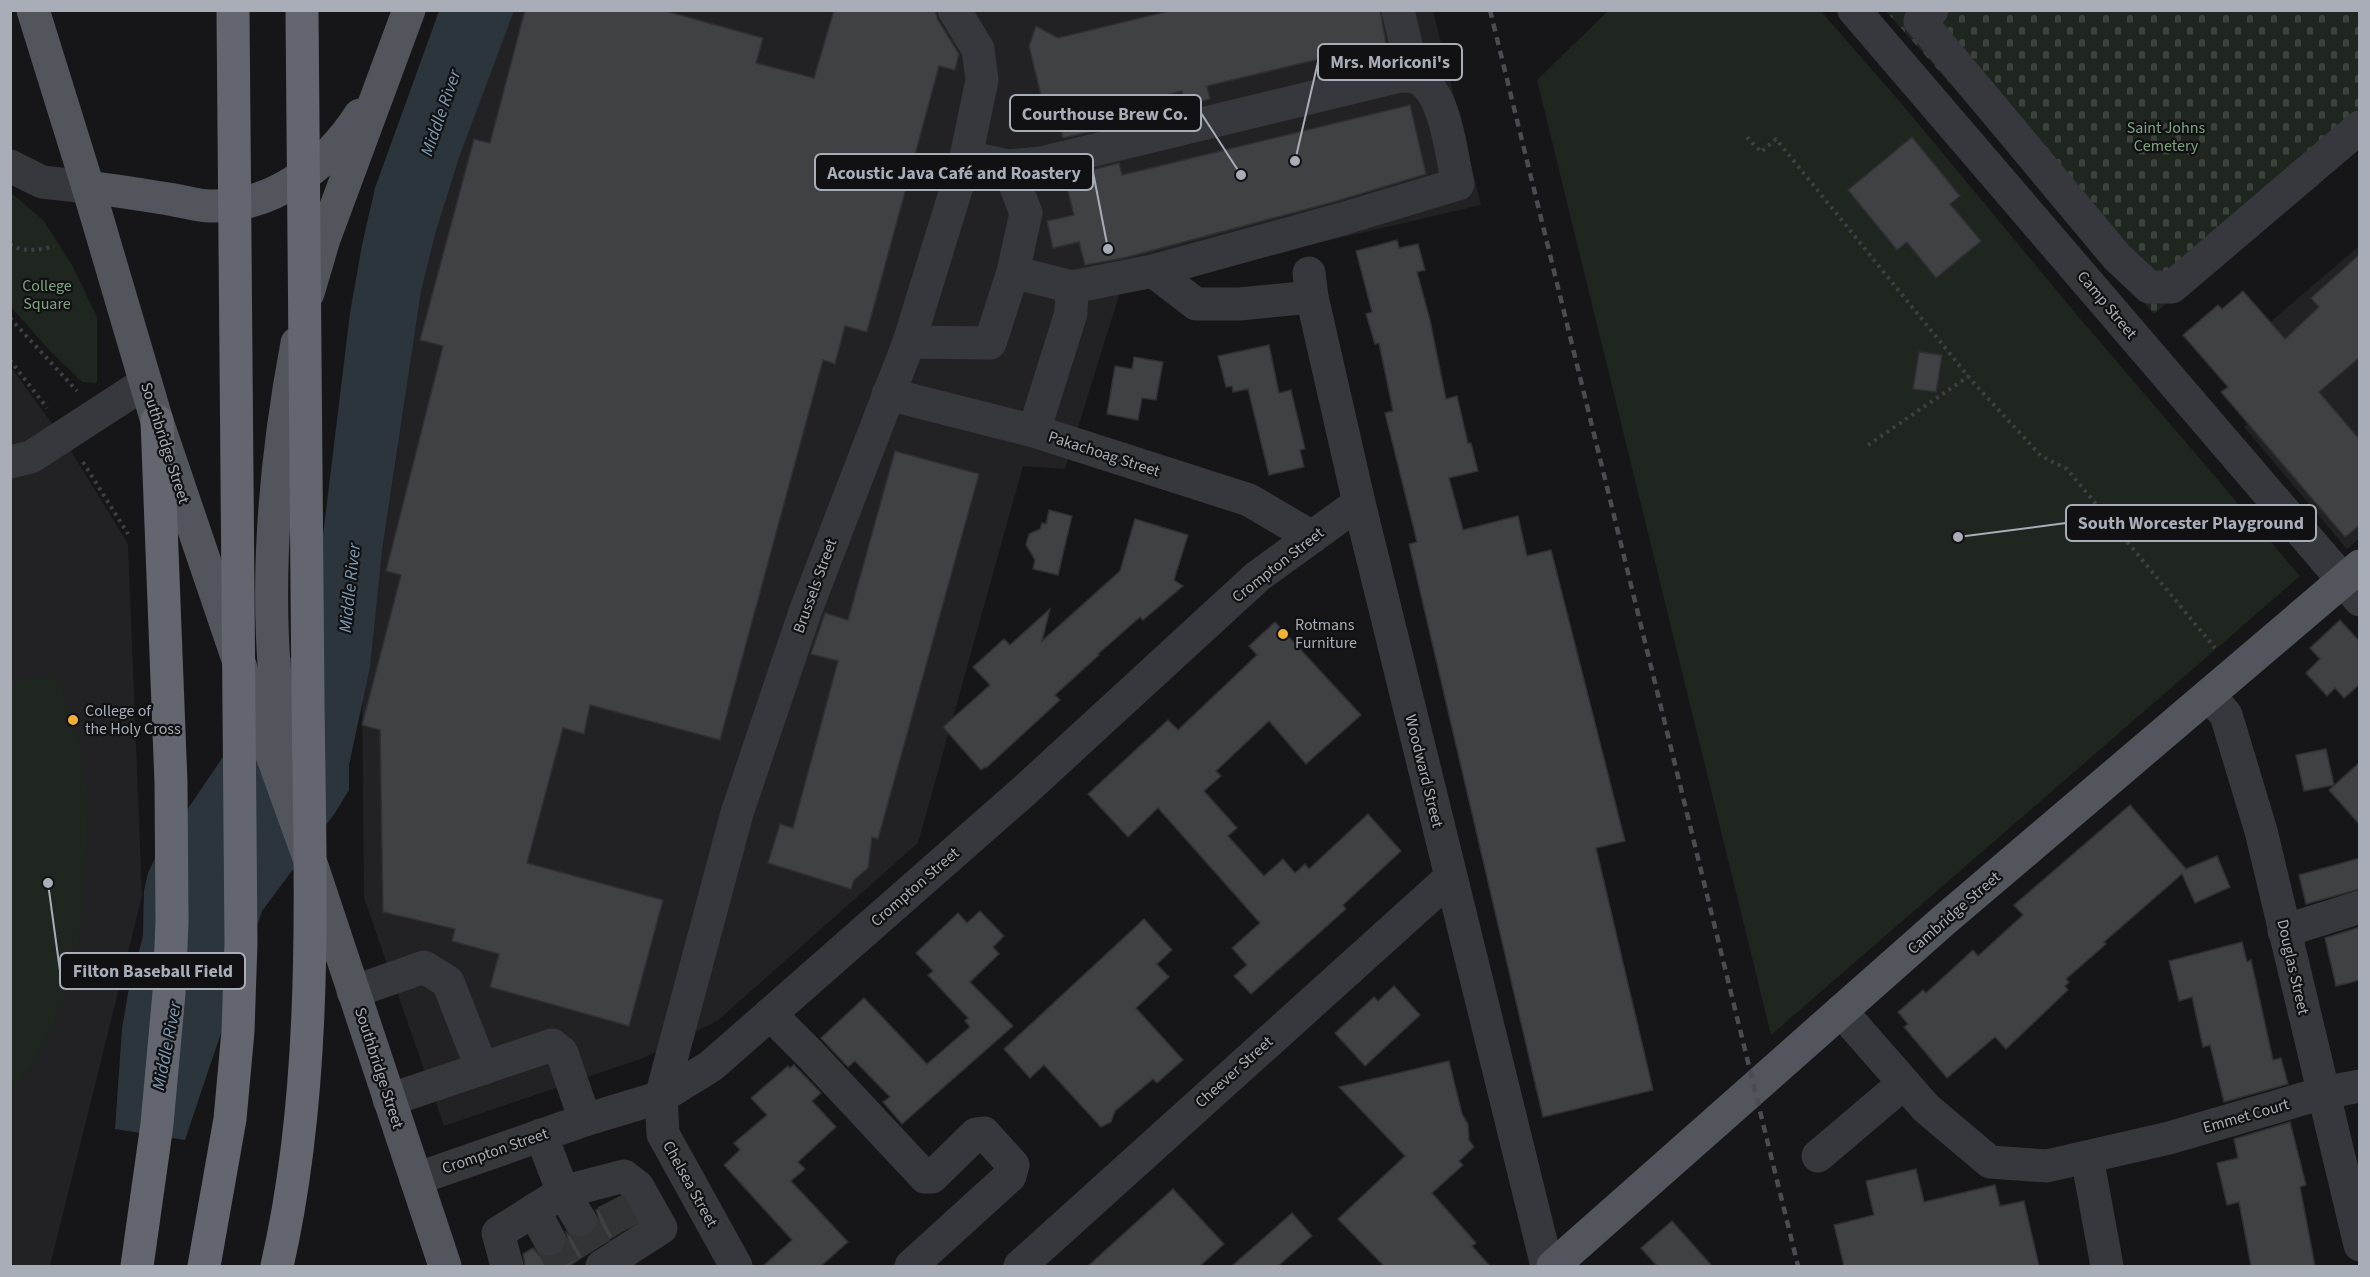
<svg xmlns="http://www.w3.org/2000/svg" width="2370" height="1277" font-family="'Source Sans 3',sans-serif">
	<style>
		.built { fill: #222225 }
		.green { fill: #1e261f }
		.cemetery { fill: url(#cemetery-stones) }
		.water { fill: #2c353c }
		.building { fill: #404145; stroke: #303034; stroke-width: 1.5 }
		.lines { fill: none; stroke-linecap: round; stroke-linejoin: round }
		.minor-tunnel { stroke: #333438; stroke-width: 33; stroke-dasharray: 33 16; stroke-linecap: butt }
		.path { stroke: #3d3f44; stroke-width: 4; stroke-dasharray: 3 4.5; stroke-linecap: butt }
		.minor { stroke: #37383d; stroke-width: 33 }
		.major { stroke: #53555c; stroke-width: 33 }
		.highway { stroke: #63666e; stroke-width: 33 }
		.rail { stroke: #4a4c52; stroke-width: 4.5; stroke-dasharray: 8 6; stroke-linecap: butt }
		.poi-dot { fill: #f2b134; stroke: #111113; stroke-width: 2 }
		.labels { text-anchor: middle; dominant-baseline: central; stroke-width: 4.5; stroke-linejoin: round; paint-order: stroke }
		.park-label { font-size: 16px; fill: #7fa381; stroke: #111113 }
		.street-label { font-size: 16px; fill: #a8adb8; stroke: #111113 }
		.poi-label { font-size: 16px; fill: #a8adb8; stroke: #111113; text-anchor: start }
		.water-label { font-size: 18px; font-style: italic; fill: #7f9bb3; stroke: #111113 }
		.leader { fill: none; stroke: #a8adb8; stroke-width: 2 }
		.callout-dot { fill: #a8adb8; stroke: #111113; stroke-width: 2 }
		.callout { fill: #111113; stroke: #a8adb8; stroke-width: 2 }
		.callout-label { font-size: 18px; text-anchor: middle; font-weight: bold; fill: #a8adb8 }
	</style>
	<defs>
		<pattern id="cemetery-stones" width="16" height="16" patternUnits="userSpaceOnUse" patternTransform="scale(1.5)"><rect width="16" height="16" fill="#1e261f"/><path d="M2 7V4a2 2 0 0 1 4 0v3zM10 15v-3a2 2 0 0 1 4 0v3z" fill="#3c433d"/></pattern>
	</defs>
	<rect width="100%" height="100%" fill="#161618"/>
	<g class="built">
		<path d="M514,11H1433L1481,205L1121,289L1065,469L1023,466L918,843L717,1021L643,1058L444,1126L364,898L362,686L421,292L436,231L460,155Z"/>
		<path d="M2359,246V539L2347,549L2244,427L2310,372L2269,323Z"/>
		<path d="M10,366L66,443L128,544L142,896L50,1266H10Z"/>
	</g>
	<g class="green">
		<path d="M1608,11H1821L1906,109L2072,309L2300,576L1771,1035L1537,80Z"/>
		<path d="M10,192L43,220L72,265L97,317V383L82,382L50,351L11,307Z"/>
		<path d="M58,675L77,735L88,798L83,910L73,972L54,1022L33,1064L11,1088V681Z"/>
	</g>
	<path class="cemetery" d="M1886,11H2359V141L2154,314Z"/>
	<path class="water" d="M439,11H514L460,155L436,231L421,292L382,551L370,667L349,765V790L335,813L262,911L185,1140L115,1129L122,1029L128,993L143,936L144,891L148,873L157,854L312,626L350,313L362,245L375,188Z"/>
	<g class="building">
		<path d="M525,10H662L763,38L756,63L814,78L834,10H935L938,20L959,54L955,70L939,66L867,332L845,326L835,364L823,360L720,740L590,705L584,734L563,728L527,863L663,900L629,1026L490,987L499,954L452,941L455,929L383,912L380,730L362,725L401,575L386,571L443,346L420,340L474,139L490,143Z"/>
		<path d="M1173,10H1380L1386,43L1207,86L1210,99L1185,105L1182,91L1107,110L1111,127L1063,138L1059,121L1048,124L1029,46L1036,26L1058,38Z"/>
		<path d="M1410,105L1426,174L1337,201L1124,258L1085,265L1079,242L1053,248L1047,221L1074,215L1067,188L1075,186L1072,175L1119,163L1122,175Z"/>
		<path d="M1912,137L1960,196L1950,204L1981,241L1936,278L1907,242L1897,250L1848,190Z"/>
		<path d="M1397,240L1399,248L1418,244L1425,270L1417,272L1430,320L1446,399L1457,396L1468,443H1471L1478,471L1449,478L1463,530L1518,516L1527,556L1551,550L1625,841L1596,848L1653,1090L1543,1117L1409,544L1417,542L1385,413L1393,411L1379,343L1375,344L1366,314L1372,312L1356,251Z"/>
		<path d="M2360,254V357L2319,392L2360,440V525L2345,537L2221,392L2228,387L2183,335L2218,305L2222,309L2243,291L2285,339L2319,307L2311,298Z"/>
		<path d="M1269,345L1279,393L1291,390L1305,449L1300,450L1304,467L1269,475L1248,389L1233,392L1232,386L1226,387L1218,356Z"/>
		<path d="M1919,352L1942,355L1936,392L1913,389Z"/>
		<path d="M1134,357L1163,362L1156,400L1142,398L1138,420L1107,414L1115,366L1132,369Z"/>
		<path d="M895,451L979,474L878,839L872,837L868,868L854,880L851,889L768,863L780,824L793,828L838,661L811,654L825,613L848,620Z"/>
		<path d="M1049,510L1072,516L1058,575L1033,569L1035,560L1026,545L1029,534L1040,529L1042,523L1046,524Z"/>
		<path d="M1135,519L1188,535L1174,580L1183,586L1143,620L1140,617L1098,654L1099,655L1055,695L1060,700L986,768L985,767L981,770L943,727L990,685L973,667L1004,639L1010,645L1050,609L1042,641L1120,571Z"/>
		<path d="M2340,620L2360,642V684L2344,698L2335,688L2327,696L2306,673L2320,659L2310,648Z"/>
		<path d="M1275,622L1361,715L1306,764L1269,721L1216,771L1221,776L1204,791L1237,828L1228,836L1264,876L1283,859L1295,873L1305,864L1309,869L1368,814L1401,851L1343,905L1346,909L1251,994L1234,976L1247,965L1232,948L1260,923L1158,808L1128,837L1088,794L1168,720L1178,730L1257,655L1249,646Z"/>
		<path d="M2326,749L2334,785L2304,791L2296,755Z"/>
		<path d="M2360,762V825L2329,790Z"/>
		<path d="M2130,805L2186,869L2217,856L2230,887L2195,903L2182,874L2104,942L2106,944L2066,979L2069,982L2065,986L2068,990L2006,1049L1995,1037L1947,1078L1904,1027L1908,1024L1898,1012L1923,990L1926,993L1973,950L1978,956L2023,915L2014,905Z"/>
		<path d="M2360,858V889L2306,904L2299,875Z"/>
		<path d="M980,911L1004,936L993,947L999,954L970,982L1013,1026L902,1124L883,1102L890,1097L855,1061L848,1067L821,1038L864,998L927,1064L970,1027L965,1021L968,1018L928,975L933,971L916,953L958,913L967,923Z"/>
		<path d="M1144,919L1172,950L1157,964L1169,977L1136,1008L1183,1060L1157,1083L1153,1079L1115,1111L1111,1122L1101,1127L1044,1065L1030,1078L1004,1049Z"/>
		<path d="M2360,927V980L2336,986L2325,938Z"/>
		<path d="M2242,942L2247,962L2251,960L2273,1060L2281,1058L2288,1084L2224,1102L2210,1045L2203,1047L2192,997L2179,1001L2169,961Z"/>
		<path d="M1394,986L1420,1015L1365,1066L1335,1033L1374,997L1378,1001Z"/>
		<path d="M1449,1061L1462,1114L1468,1124L1469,1140L1474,1147L1459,1161L1463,1165L1432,1193L1476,1243L1472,1246L1490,1266H1384L1338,1219L1405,1156L1339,1087Z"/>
		<path d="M794,1065L821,1093L812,1101L836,1127L798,1162L805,1169L791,1181L848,1242L821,1266H763L792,1240L724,1165L740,1150L734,1143L767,1115L751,1098L788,1066L790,1068Z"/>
		<path d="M2290,1122L2306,1185L2300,1187L2315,1266H2251L2239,1202L2227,1205L2217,1163L2238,1158L2234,1139Z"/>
		<path d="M1916,1169L1924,1202L1995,1185L2000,1206L2024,1201L2039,1266H1844L1834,1225L1874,1215L1866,1181Z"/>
		<path d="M1173,1189L1224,1244L1200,1266H1088Z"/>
		<path d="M620,1197L636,1222L569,1266H525L523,1254L533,1248L539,1255L548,1258L558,1255L565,1249L568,1240L566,1232L572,1237L580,1239L590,1236L596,1229L599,1220L596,1210Z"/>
		<path d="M1292,1213L1312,1236L1278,1266H1232Z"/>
		<path d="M1672,1221L1712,1266H1657L1641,1248Z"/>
	</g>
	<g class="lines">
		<g class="minor-tunnel">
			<path d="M612,1200L628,1231"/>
			<path d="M580,1220L597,1250"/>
			<path d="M549,1239L564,1266"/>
		</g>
		<g class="path">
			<path d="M1747,137L1761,152L1776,139L1972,381L2041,456L2067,469L2215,648"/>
			<path d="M10,244C22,253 41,250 54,246"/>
			<path d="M10,318L77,391"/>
			<path d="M10,360L47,408"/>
			<path d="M1868,445L1969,376"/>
			<path d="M83,462L128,534"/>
		</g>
		<g class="minor">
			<path d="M1398,10L1413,76"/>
			<path d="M1854,10L2360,600"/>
			<path d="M1932,10L1920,21L2117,257L2149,287H2172L2360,127"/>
			<path d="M966,157L1008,166L1041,163L1400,76C1404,76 1410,76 1414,77C1446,87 1451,155 1458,184L1342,219L1153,271"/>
			<path d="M10,166L42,182L88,187"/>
			<path d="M1013,272L1072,287L1153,271L1196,304H1239L1312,297"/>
			<path d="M1309,273L1312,297L1359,503L1547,1266"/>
			<path d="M909,342L990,343L1013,272L1026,213L1008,166"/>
			<path d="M888,394L1034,431L1249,500L1312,537"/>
			<path d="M1034,431L1071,313L1072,287"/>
			<path d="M10,462L31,457L145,383"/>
			<path d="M2209,695L2226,715L2261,831L2360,1245"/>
			<path d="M2284,931L2360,907"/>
			<path d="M353,992L424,967L448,982L482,1069"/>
			<path d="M1841,1011L1926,1108L1990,1162L2047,1166L2169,1138L2323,1093L2360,1086"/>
			<path d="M770,1014L810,1054L925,1177H932L976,1134L984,1133L1013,1165L1010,1176L911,1266"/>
			<path d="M389,1100L552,1045L562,1053L585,1120"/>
			<path d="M541,1135L563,1192L624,1176L638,1187L661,1228L602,1266"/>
			<path d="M1818,1156L1904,1083"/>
			<path d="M2087,1157L2107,1266"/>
			<path d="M416,1179L585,1120L661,1097L711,1066L1023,792L1258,576L1359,503"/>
			<path d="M534,1210L549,1239"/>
			<path d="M507,1266L498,1233L563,1192L580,1220"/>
			<path d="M736,1266L663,1134L661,1097L737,813L805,612L909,342L966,157L982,80L978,49L954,10"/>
			<path d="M1020,1266L1450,878"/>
		</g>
		<g class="major">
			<path d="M33,10L88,187L157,421L246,683L313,869L445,1266"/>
			<path d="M88,187C117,191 146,195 174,200C186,202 199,206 210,206C273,208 328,165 360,115"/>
			<path d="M308,293L324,239L409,10"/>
			<path d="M284,748C261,614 272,476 297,343"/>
			<path d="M1553,1266L1943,921L2360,566"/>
		</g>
		<g class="highway">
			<path d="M137,1266L157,1124L169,993L172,922L171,783L157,421"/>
			<path d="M204,1266L230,1119L238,1031L241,943L233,10"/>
			<path d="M277,1266C319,1082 310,887 308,700C306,470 304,240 302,10"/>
		</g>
		<path class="rail" d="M1490,10L1798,1266"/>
	</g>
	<g class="poi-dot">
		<circle cx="1283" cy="634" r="6"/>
		<circle cx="73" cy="720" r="6"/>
	</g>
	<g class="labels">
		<g class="park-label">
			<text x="2166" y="128">Saint Johns<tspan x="2166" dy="18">Cemetery</tspan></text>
			<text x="47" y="286">College<tspan x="47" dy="18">Square</tspan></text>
		</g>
		<g class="street-label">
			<text transform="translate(2107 305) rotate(50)">Camp Street</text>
			<text transform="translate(165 443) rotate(72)">Southbridge Street</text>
			<text transform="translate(1104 454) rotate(18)">Pakachoag Street</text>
			<text transform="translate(1278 565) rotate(-38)">Crompton Street</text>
			<text transform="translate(815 586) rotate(-70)">Brussels Street</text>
			<text transform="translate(1424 771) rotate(76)">Woodward Street</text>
			<text transform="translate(915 887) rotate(-41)">Crompton Street</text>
			<text transform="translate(1954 913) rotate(-41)">Cambridge Street</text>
			<text transform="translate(2293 967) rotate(77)">Douglas Street</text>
			<text transform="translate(379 1068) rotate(72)">Southbridge Street</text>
			<text transform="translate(1234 1072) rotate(-42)">Cheever Street</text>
			<text transform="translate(2246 1116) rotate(-16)">Emmet Court</text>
			<text transform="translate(495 1151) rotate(-19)">Crompton Street</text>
			<text transform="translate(690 1184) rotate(61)">Chelsea Street</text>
		</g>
		<g class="poi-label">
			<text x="1295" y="625">Rotmans<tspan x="1295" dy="18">Furniture</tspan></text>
			<text x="85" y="711">College of<tspan x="85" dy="18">the Holy Cross</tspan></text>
		</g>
		<g class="water-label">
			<text transform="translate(441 113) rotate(-71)">Middle River</text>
			<text transform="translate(350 588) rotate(-84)">Middle River</text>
			<text transform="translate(167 1046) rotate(-79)">Middle River</text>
		</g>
	</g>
	<path class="leader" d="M1295 161L1318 62M1241 175L1201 113M1108 249L1093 172M1958 537L2066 523M48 883L60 971"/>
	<g class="callout-dot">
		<circle cx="1295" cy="161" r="6"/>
		<circle cx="1241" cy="175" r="6"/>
		<circle cx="1108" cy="249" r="6"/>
		<circle cx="1958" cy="537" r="6"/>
		<circle cx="48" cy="883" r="6"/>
	</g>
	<g class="callout">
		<rect x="1318" y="44" width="144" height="36" rx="6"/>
		<rect x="1010" y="95" width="191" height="36" rx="6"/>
		<rect x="815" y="154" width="278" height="36" rx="6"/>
		<rect x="2066" y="505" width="250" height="36" rx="6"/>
		<rect x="60" y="953" width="185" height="36" rx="6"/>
	</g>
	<g class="callout-label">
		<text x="1390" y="68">Mrs. Moriconi's</text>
		<text x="1105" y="120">Courthouse Brew Co.</text>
		<text x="954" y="179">Acoustic Java Café and Roastery</text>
		<text x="2191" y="529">South Worcester Playground</text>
		<text x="153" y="977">Filton Baseball Field</text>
	</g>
	<rect width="2370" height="1277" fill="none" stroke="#a8adb8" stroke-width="24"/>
</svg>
